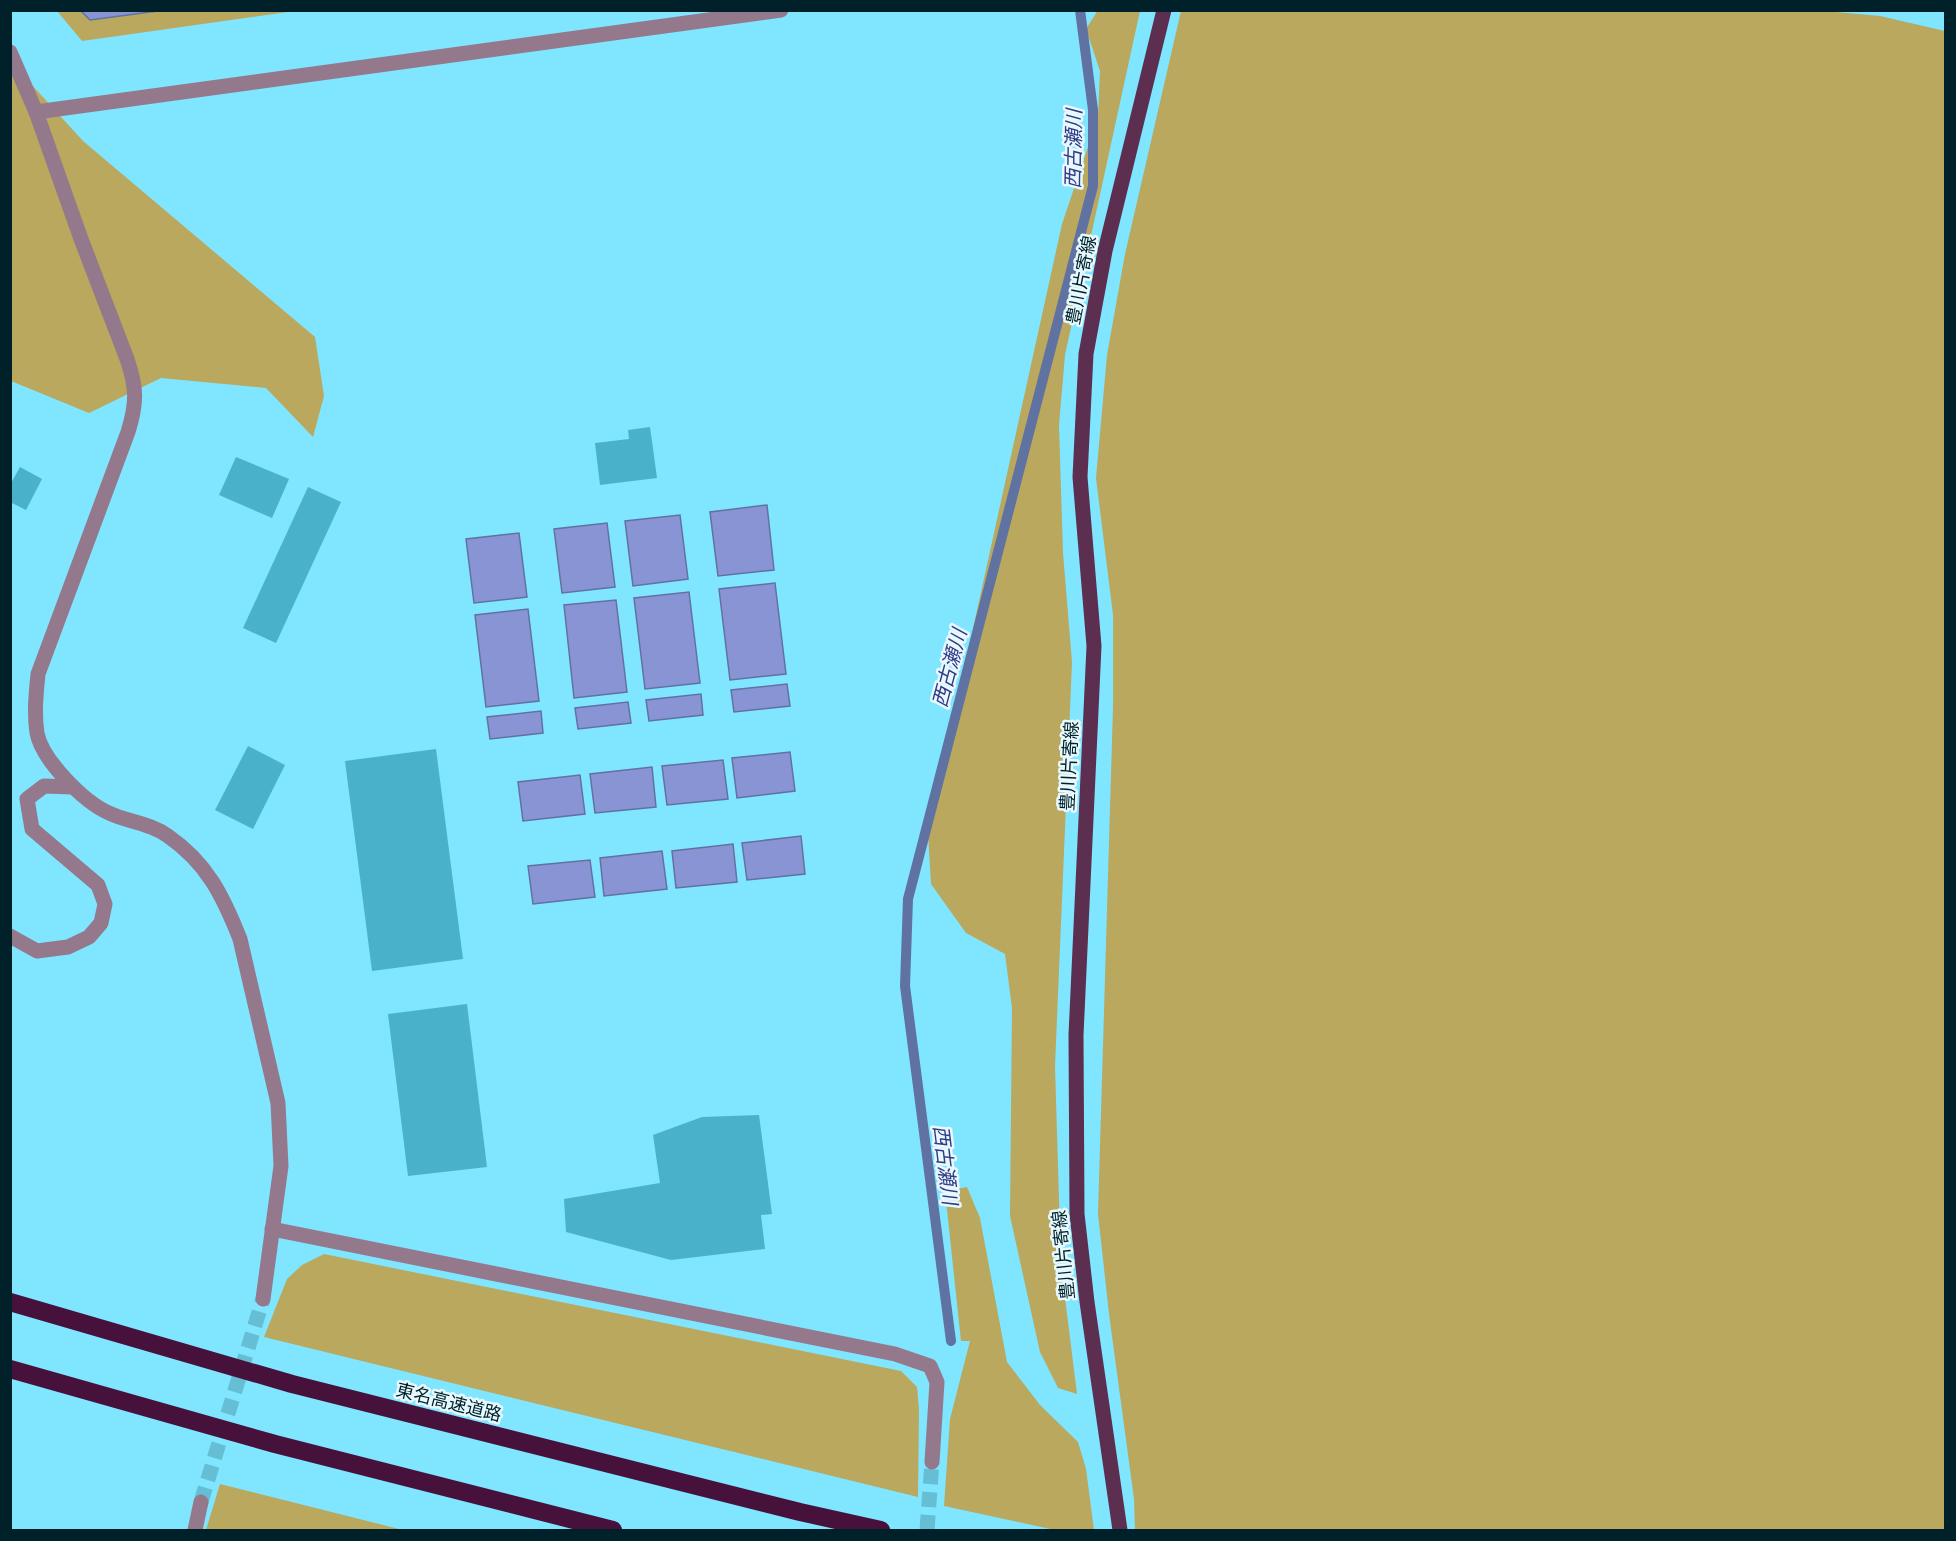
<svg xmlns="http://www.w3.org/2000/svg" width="1956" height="1541" font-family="Merriweather,'Noto Sans JP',serif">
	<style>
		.forest { fill: #b9a85e }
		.water { fill: #8994d5; stroke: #6072a1; stroke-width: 1.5 }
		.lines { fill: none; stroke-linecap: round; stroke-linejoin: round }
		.stream { stroke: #6072a1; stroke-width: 10 }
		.building { fill: #49b1ca }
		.minor-tunnel { stroke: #66bed4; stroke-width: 15; stroke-dasharray: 15 8; stroke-linecap: butt }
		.minor { stroke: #94798d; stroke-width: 15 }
		.major { stroke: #5c2f51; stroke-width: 15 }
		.highway { stroke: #46123c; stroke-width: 18 }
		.labels { text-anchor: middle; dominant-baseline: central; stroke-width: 5; stroke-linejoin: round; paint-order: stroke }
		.street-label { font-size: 18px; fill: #002129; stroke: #e7f9fe }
		.water-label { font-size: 20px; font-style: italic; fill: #353a87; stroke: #e7f9fe }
	</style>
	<rect width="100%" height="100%" fill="#80e5ff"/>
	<g class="forest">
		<path d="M158,10L295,11L82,41L57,11H81L91,20Z"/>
		<path d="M1098,10L1140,11L1065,355L1059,425L1063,553L1072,662L1055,1066L1061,1266L1077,1394L1058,1388L1040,1352L1010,1216L1012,1008L1005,954L966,933L931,884L928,833L1062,224L1098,117L1100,71L1086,29Z"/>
		<path d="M1825,11L1880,16L1945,31V1530H1135L1134,1499L1109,1314L1098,1214L1113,707V615L1096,478L1107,355L1125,254L1181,11Z"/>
		<path d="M10,61L83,141L315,337L324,396L313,437L266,388L161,378L89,413L11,381Z"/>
		<path d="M967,1187L980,1218L1007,1362L1040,1405L1078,1442L1086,1469L1094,1530H1055L944,1506L950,1419L970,1341H961L945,1191Z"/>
		<path d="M324,1254L901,1371L917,1387L919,1409L918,1497L264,1337L287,1279L302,1265Z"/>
		<path d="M220,1484L403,1530H206Z"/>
	</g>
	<g class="water">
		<path d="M81,11H158L90,20Z"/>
		<path d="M767,505L774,570L718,576L710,512Z"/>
		<path d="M680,515L688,579L633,586L625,521Z"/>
		<path d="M607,523L615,587L562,593L554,529Z"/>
		<path d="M519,533L527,597L474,603L466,539Z"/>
		<path d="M775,583L786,674L730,680L719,589Z"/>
		<path d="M689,592L700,683L645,689L634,598Z"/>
		<path d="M616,600L627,692L574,698L564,605Z"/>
		<path d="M528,609L539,701L486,707L475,615Z"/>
		<path d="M787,684L790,706L734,712L731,690Z"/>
		<path d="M701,694L703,715L649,721L646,700Z"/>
		<path d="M628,702L631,723L578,729L575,708Z"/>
		<path d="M541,711L543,733L490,739L487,717Z"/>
		<path d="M790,752L795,791L737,798L732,758Z"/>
		<path d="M723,760L728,799L667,805L662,766Z"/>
		<path d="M652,767L656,807L595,813L590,774Z"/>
		<path d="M580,775L585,814L523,821L518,782Z"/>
		<path d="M801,836L805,874L747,880L742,843Z"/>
		<path d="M733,844L737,882L676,888L672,851Z"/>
		<path d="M662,851L667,889L604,896L600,858Z"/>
		<path d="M590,860L595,897L533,904L528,866Z"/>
	</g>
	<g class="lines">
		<path class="stream" d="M951,1341L905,986L908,899L1093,186V110L1080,10"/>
	</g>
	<g class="building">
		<path d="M650,427L657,478L600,485L595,443L629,439L628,430Z"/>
		<path d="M236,457L289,479L272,518L219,495Z"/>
		<path d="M20,467L42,479L26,510L10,502V485Z"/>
		<path d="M308,487L341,502L276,643L243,628Z"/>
		<path d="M248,746L285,765L253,829L215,810Z"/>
		<path d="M436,749L463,959L372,971L345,761Z"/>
		<path d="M467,1004L487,1167L408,1176L388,1014Z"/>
		<path d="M759,1115L772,1214L761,1215L765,1249L671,1260L566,1232L564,1199L660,1183L653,1135L702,1117Z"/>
	</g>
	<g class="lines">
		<g class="minor-tunnel">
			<path d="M201,1502L263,1299"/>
			<path d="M927,1530L932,1462"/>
		</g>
		<g class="minor">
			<path d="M10,52L36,112L81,239L127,359C137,388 137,403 128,432L38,674C36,694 34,713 37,733C42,760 84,802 109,813C128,822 150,823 168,836C207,863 223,896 240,939L278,1103L281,1166L263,1299"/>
			<path d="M36,112L781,10"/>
			<path d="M10,936L37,951L68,947L89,937L101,923L105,904L98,885L32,829L27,799L44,786L73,787"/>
			<path d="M272,1229L895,1354L930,1366L937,1382L932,1462"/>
			<path d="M195,1530L201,1502"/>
		</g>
		<path class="major" d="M1120,1530L1087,1302L1077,1214L1076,1035L1094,646L1080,477L1086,354L1105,251L1164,10"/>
		<g class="highway">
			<path d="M10,1302L292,1384L800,1512L881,1530"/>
			<path d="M10,1369L275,1444L613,1530"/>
		</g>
	</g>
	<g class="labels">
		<g class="street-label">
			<text transform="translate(1081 280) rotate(-79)">豊川片寄線</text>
			<text transform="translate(1069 766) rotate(-87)">豊川片寄線</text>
			<text transform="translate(1063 1255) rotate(-96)">豊川片寄線</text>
			<text transform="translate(449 1402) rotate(14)">東名高速道路</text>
		</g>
		<g class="water-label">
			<text transform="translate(1073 149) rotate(-89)">西古瀬川</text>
			<text transform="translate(949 668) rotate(-75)">西古瀬川</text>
			<text transform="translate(946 1165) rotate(83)">西古瀬川</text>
		</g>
	</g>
	<rect width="1956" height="1541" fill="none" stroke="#002129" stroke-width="24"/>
</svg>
